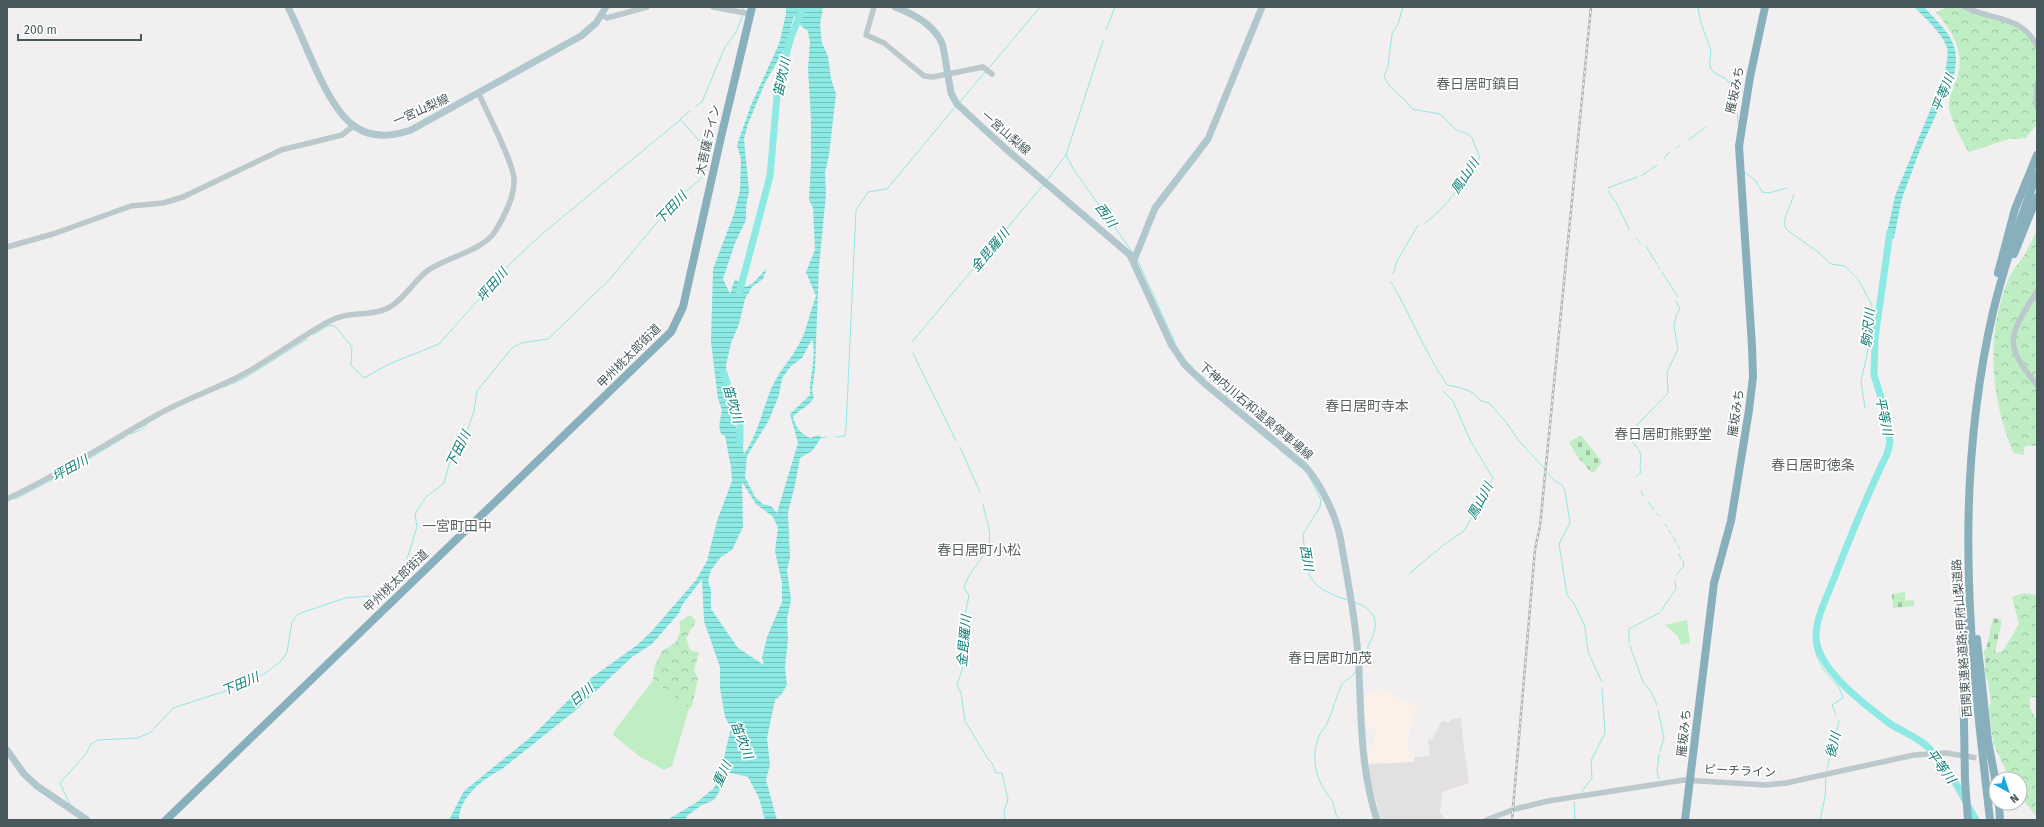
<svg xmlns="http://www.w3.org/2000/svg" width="2044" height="827" font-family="'Fira Sans','Noto Sans JP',sans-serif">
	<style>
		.commercial { fill: #fbf1e9 }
		.education { fill: #e3e0e1 }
		.grass { fill: #bfeec4 }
		.forest { fill: url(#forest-crowns) }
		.cemetery { fill: url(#cemetery-stones) }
		.water { fill: url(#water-rules); fill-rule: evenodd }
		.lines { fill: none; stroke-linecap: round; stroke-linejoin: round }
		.stream { stroke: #8de9e3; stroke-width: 1 }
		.river { stroke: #8de9e3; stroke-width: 7 }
		.minor-tunnel { stroke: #c8c9cb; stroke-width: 5.5; stroke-dasharray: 5.5 3; stroke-linecap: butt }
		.minor { stroke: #bbc8cc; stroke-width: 5.5 }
		.major { stroke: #b0c7cd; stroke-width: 7 }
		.highway { stroke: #88b0bc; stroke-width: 8 }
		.rail-casing { stroke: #b1b7b9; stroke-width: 2.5 }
		.rail { stroke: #fff; stroke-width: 1; stroke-dasharray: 3; stroke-linecap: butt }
		.labels { text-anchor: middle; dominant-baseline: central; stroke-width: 3.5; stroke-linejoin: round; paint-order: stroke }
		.street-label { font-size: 12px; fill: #48585c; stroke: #fff }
		.water-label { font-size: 13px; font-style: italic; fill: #118178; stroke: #fff }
		.quarter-label { font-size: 14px; fill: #5c6264; stroke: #fff }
	</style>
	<defs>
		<pattern id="forest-crowns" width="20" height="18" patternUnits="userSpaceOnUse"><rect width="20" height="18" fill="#bfeec4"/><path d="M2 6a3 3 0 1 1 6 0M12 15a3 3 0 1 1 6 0" fill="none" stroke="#9dc4a2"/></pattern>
		<pattern id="cemetery-stones" width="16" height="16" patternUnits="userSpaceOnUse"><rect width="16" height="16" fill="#bfeec4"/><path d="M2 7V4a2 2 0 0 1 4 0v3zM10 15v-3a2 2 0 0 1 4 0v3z" fill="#9dc4a2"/></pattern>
		<pattern id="water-rules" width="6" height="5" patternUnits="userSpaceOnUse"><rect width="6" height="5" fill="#8de9e3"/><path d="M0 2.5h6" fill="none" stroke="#75c0bb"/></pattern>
	</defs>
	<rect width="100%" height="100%" fill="#f2eff0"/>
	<path class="commercial" d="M1385,688L1386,691L1420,708L1415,713L1411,724L1409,737V757H1414V762L1370,764L1368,761L1367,745H1374L1375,730L1367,729L1364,697L1366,694L1372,693V690Z"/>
	<path class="education" d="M1462,718L1461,725L1469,783L1442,792L1440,812L1445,820H1381L1368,770L1370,764L1414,762V757L1430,756L1428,739L1432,740L1442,721L1449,723L1452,719Z"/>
	<g class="grass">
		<path d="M1687,620L1690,643L1681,645L1678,636L1665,625Z"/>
		<path d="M653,680L689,708L672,766L664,770L639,756L613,735L615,730Z"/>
	</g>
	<g class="forest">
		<path d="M1948,7H1965L2016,24L2037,46V124L2026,138L2009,139L1969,152C1963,144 1950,117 1949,107C1948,98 1954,87 1957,78C1966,52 1952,31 1936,12Z"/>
		<path d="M2037,230V446H2025L2023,455L2014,453C1990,400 1985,333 2009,278C2013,269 2020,262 2025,254C2029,247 2033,238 2037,230Z"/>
		<path d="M2024,593L2037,595V697L2030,698V708L2037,720V817L2020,796V779H2010L1993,743L1989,708L1991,701L1988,681L1984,675L1985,666L1995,653L2003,651L2019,624L2012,597Z"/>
		<path d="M691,615L696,621L686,638L690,650L699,653L694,670L698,679L692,706L689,708L653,680L654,668L662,651L676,642L680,632V621Z"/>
	</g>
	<g class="cemetery">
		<path d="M1581,435L1602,462L1594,472H1591L1577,456L1569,442Z"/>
		<path d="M1905,592V601L1914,600V606L1893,608L1892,594Z"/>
		<path d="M1993,618L2002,620L1995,653L1985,666L1984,650H1986Z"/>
	</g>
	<g class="water">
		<path d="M786,7H823L820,25L822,43L828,56L831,79L836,94L829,155L825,173L826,194L819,267L815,369L812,391L814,397C809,407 800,409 793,417C796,428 800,433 810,438L819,435L821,438L812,451L800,458L795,485L788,512L790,558L787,570L791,600L787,619L788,640L785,667L787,685L781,695L775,700L767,738L770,765L766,780L777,820H765L759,798L748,777L727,772V779L714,800L702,805L688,815L685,820H667L697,802L714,788L720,774L731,728L725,717L720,688V667L704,621L702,579L682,605L679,613L652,644L632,657L576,710L502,769C483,779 459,797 459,820H449L464,791L532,736L591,678L636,646L651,632L696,580L707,561L717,521L732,481L731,467L725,436L721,434L719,426L722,410L718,399L711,342L713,269L734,214L740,190L741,159L737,145L751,105L779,44L786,14ZM794,16L801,26L808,31L810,43L808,68L811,120V162L809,200L813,208L815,250L806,272L816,296C811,309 808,322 804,334C796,354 779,370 771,389C762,411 758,434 744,454L742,442L731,415L727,393L726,365L731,343L739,324L745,299L752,287L763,279L767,268L753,283L745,287L735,279L730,294L723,279L735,243L746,220V207L749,191L744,139L748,124L765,83L785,48ZM812,339C817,356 809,377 810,395L790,414L798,443L777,513L771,506L763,504L755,497L745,477L747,456L769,420L779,395L782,378L791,366L802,358ZM742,482L756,504L773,517L778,528L775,551L782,583V602L767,637L762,658L764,665L738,648L711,609V590L708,581L711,570L721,557L732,550L743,527Z"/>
		<path d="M1914,7H1924C1945,30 1962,42 1954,75L1920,150L1902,198L1894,238L1885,243L1895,196L1943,79C1945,69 1949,58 1947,48C1944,35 1923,16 1914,7Z"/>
	</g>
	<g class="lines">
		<g class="stream">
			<path d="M742,7L744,10"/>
			<path d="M1403,7L1398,24L1392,34L1388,66L1384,76C1391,93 1403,94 1412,109L1440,114L1456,130L1468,134L1472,138L1480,157C1464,181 1448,206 1425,223"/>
			<path d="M1698,7C1700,25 1705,32 1710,48C1712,54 1709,60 1710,66C1712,75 1723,75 1728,81C1736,90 1737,111 1738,123"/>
			<path d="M1106,30L1115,7"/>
			<path d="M989,68L1040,7"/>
			<path d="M960,102L985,72"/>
			<path d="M696,106L702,102L725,47L735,34L743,15"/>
			<path d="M1688,140L1706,127"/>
			<path d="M1676,148L1680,145"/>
			<path d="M1066,155L1074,170L1133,253"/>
			<path d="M1664,159L1669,152"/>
			<path d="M1744,172L1756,181L1762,192L1769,193L1787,188"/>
			<path d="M1641,176L1657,165"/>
			<path d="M1047,180L1066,155L1103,41"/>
			<path d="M1608,188L1637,177"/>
			<path d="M1608,191L1617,204L1629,229"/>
			<path d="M1794,195L1785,218L1784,224L1787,230L1818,252L1831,264L1845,266L1858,279L1872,305L1868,350L1861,381L1865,408"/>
			<path d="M1636,238L1640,243"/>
			<path d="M1646,246L1657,264"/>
			<path d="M1137,259L1176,345"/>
			<path d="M1658,266L1660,269"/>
			<path d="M1662,272L1678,297"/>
			<path d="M1393,274L1397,261L1418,225"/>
			<path d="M1391,282C1412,317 1424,351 1447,385C1459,387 1474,390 1481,401L1489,403L1506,422L1519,441L1544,468"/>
			<path d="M313,335L329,325L335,326L352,347L351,365L364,378L389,364L439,344L512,262L542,234L680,120"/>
			<path d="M912,342L1044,184"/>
			<path d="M913,353L956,441"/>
			<path d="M1186,361L1193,367"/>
			<path d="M1199,374L1205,378"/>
			<path d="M1211,380L1226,392L1227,398"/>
			<path d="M224,387L243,379L307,339"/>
			<path d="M1231,409L1306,472"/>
			<path d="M1636,426L1668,393L1667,372L1678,349L1674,326L1676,316L1680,309L1676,301"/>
			<path d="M1625,431C1628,441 1639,445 1641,456C1641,461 1639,466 1641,472L1636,477"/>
			<path d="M1615,433L1628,428"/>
			<path d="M130,434L141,430L148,423"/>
			<path d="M836,437L845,436L846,428L856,210L868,192L887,189L955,107"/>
			<path d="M820,438L826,437"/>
			<path d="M960,447L980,492"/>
			<path d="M1548,473L1554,480L1562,485L1565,491L1570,523L1559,544L1567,595L1575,605L1585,627L1588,652L1602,682"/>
			<path d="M1309,476L1321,500L1320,507L1303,534C1307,576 1305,586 1347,600"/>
			<path d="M1641,491L1643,496"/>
			<path d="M15,499L69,471L125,437"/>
			<path d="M1648,502L1654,510"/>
			<path d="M983,504C985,517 992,531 989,544C987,554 969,571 964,587L969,596L964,620V664L957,685L961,693L965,721L988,759L992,763L996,773H1002L1008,799L1004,812L1005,820"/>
			<path d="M1656,513L1660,516"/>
			<path d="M1665,524L1667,527"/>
			<path d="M1669,530L1671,534"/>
			<path d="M1673,537L1676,542"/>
			<path d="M1677,545L1680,549"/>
			<path d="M1679,554L1681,559"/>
			<path d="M1410,573L1446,543L1464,531L1493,478L1471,442L1453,401L1443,391"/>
			<path d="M1676,575L1684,566L1683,561"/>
			<path d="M1354,602C1389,614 1373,637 1361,660"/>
			<path d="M1661,611L1676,589L1675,580"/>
			<path d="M1818,623C1808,635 1816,658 1824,670C1832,681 1839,683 1843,698L1832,705L1836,715"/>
			<path d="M1629,643V629L1659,613"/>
			<path d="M1630,646L1643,682L1651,692L1657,705"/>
			<path d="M1658,710L1664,738L1660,751"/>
			<path d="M1659,755L1657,771L1659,779"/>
			<path d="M1827,769L1839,721"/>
			<path d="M1580,794L1592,778L1591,761L1605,733L1602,689"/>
			<path d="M1574,802L1575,820"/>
			<path d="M70,804L60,783L85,755L91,744L98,740L137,738L150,733L173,708L247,684L267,672L282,660L287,652L292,622L298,614L345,598L383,595L399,585L417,527L415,514L426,497L444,483L451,458L463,444L474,411L477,391L512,348L521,343L548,339L610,279L674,202L704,176L711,139L703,145L680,119L690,111"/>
			<path d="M1341,820C1333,816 1336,805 1331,799C1316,781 1310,758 1319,736C1321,731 1326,727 1328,721C1333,710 1336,697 1341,686C1345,680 1352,678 1356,671"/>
			<path d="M1820,820L1825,797L1826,778"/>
		</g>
		<g class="river">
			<path d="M1890,232L1875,338L1874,375L1887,417L1890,443L1887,454C1868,493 1851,535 1835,576C1828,595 1816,616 1816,637C1817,669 1865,705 1889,723C1902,732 1919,737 1930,749C1950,768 1962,796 1976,820"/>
			<path d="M739,294L770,176L778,84L791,37L803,7"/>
			<path d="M724,373L740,423V444"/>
		</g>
		<path class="minor-tunnel" d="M1971,757L1986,759"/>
		<g class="minor">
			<path d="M713,7L751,14"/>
			<path d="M874,7L866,35L884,43L924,76L933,77L983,67L992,74"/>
			<path d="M1965,7C1992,21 2021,14 2037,46"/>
			<path d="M602,15L607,18L647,7"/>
			<path d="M2037,84L2036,102L2037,107"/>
			<path d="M7,247L53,234L131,206L163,203L183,197L281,150L342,135L353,126"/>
			<path d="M2037,291C2010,336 2001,341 2037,385"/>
			<path d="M7,499C59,475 107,443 157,415C185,399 216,389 244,374C272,358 298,339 326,323C349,309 369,318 388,308C404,300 413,282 427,271C446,257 484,251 496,230C504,217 515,195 514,179C513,161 487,113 479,94"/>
			<path d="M1486,820L1515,809L1548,801L1684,780L1766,785L1786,783L1914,755L1946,753L1971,757"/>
		</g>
		<g class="major">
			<path d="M288,7C300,31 309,56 321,80C341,121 362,147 411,130L581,36L596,23L606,7"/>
			<path d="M895,7C914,14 936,26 943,46L951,93L957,104L1006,149L1130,255L1171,344L1185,365L1204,383L1305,466C1322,486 1336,515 1341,541C1348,583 1357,627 1359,670C1361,720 1361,771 1377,820"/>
			<path d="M1134,260L1155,208L1208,139L1262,7"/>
			<path d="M7,750L24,774L37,786L87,820"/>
		</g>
		<g class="highway">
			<path d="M2014,254L2037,197"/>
			<path d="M1998,273L2015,209L2037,155"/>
			<path d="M1965,617L1963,667L1965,781L1968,820"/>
			<path d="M1977,639L1988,741L1996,783"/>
			<path d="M1999,803L2000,820"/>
			<path d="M166,820L671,332L683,307L721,137L752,7"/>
			<path d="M1685,820L1714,583L1731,521L1749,410L1753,377L1752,346L1739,146L1750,77L1765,7"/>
			<path d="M1990,820C1981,740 1971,661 1969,581C1966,491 1973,399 1993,312C2004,265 2020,220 2037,174"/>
		</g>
		<g class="rail-casing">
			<path id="rail" d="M1512,820L1535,549L1540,526L1591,7"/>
		</g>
		<use href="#rail" class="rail"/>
	</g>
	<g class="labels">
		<g class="street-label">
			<text transform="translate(1735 90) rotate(-79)">雁坂みち</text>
			<text transform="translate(421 110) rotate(-24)">一宮山梨線</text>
			<text transform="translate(1006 133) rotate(41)">一宮山梨線</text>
			<text transform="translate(708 140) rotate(-77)">大菩薩ライン</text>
			<text transform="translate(629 356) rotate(-45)">甲州桃太郎街道</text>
			<text transform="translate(1256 411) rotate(40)">下神内川石和温泉停車場線</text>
			<text transform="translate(1736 413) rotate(-82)">雁坂みち</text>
			<text transform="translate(396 581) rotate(-44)">甲州桃太郎街道</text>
			<text transform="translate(1962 638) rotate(-94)">西関東連絡道路;甲府山梨道路</text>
			<text transform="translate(1684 733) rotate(-84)">雁坂みち</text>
			<text transform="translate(1740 771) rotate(3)">ピーチライン</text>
		</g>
		<g class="water-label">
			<text transform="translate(782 77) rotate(-78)">笛吹川</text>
			<text transform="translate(1943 93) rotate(-68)">平等川</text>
			<text transform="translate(1465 176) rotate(-56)">鳳山川</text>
			<text transform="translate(671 208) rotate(-47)">下田川</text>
			<text transform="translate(1106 215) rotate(54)">西川</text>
			<text transform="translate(990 250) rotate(-50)">金毘羅川</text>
			<text transform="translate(492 285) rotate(-49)">坪田川</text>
			<text transform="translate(1868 328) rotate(-84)">駒沢川</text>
			<text transform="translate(733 404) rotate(74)">笛吹川</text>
			<text transform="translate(1884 416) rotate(78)">平等川</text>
			<text transform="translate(458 449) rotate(-64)">下田川</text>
			<text transform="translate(70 468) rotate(-29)">坪田川</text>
			<text transform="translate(1480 501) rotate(-62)">鳳山川</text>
			<text transform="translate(1307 558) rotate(80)">西川</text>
			<text transform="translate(964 641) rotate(-85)">金毘羅川</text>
			<text transform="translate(240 684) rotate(-23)">下田川</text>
			<text transform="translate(581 695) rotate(-40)">日川</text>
			<text transform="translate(742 740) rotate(69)">笛吹川</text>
			<text transform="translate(1833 745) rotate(-77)">後川</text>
			<text transform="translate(1941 766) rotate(53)">平等川</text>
			<text transform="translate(722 774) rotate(-65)">重川</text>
		</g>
		<g class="quarter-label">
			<text x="1478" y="84">春日居町鎮目</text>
			<text x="1367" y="406">春日居町寺本</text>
			<text x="1663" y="434">春日居町熊野堂</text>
			<text x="1813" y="465">春日居町徳条</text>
			<text x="457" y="526">一宮町田中</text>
			<text x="979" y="550">春日居町小松</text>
			<text x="1330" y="658">春日居町加茂</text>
		</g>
	</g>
	<rect width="2044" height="827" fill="none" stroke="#48585c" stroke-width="16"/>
	<g transform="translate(2008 791) rotate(140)"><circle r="19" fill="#ffffff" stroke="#b6bcbe"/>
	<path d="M0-3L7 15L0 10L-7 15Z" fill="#1fa7dc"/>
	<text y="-6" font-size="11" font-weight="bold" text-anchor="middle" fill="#48585c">N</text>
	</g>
	<path d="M18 34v6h123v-6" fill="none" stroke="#48585c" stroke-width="2"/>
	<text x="24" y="34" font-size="12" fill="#48585c" stroke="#ffffff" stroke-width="3" paint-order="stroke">200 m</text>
</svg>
